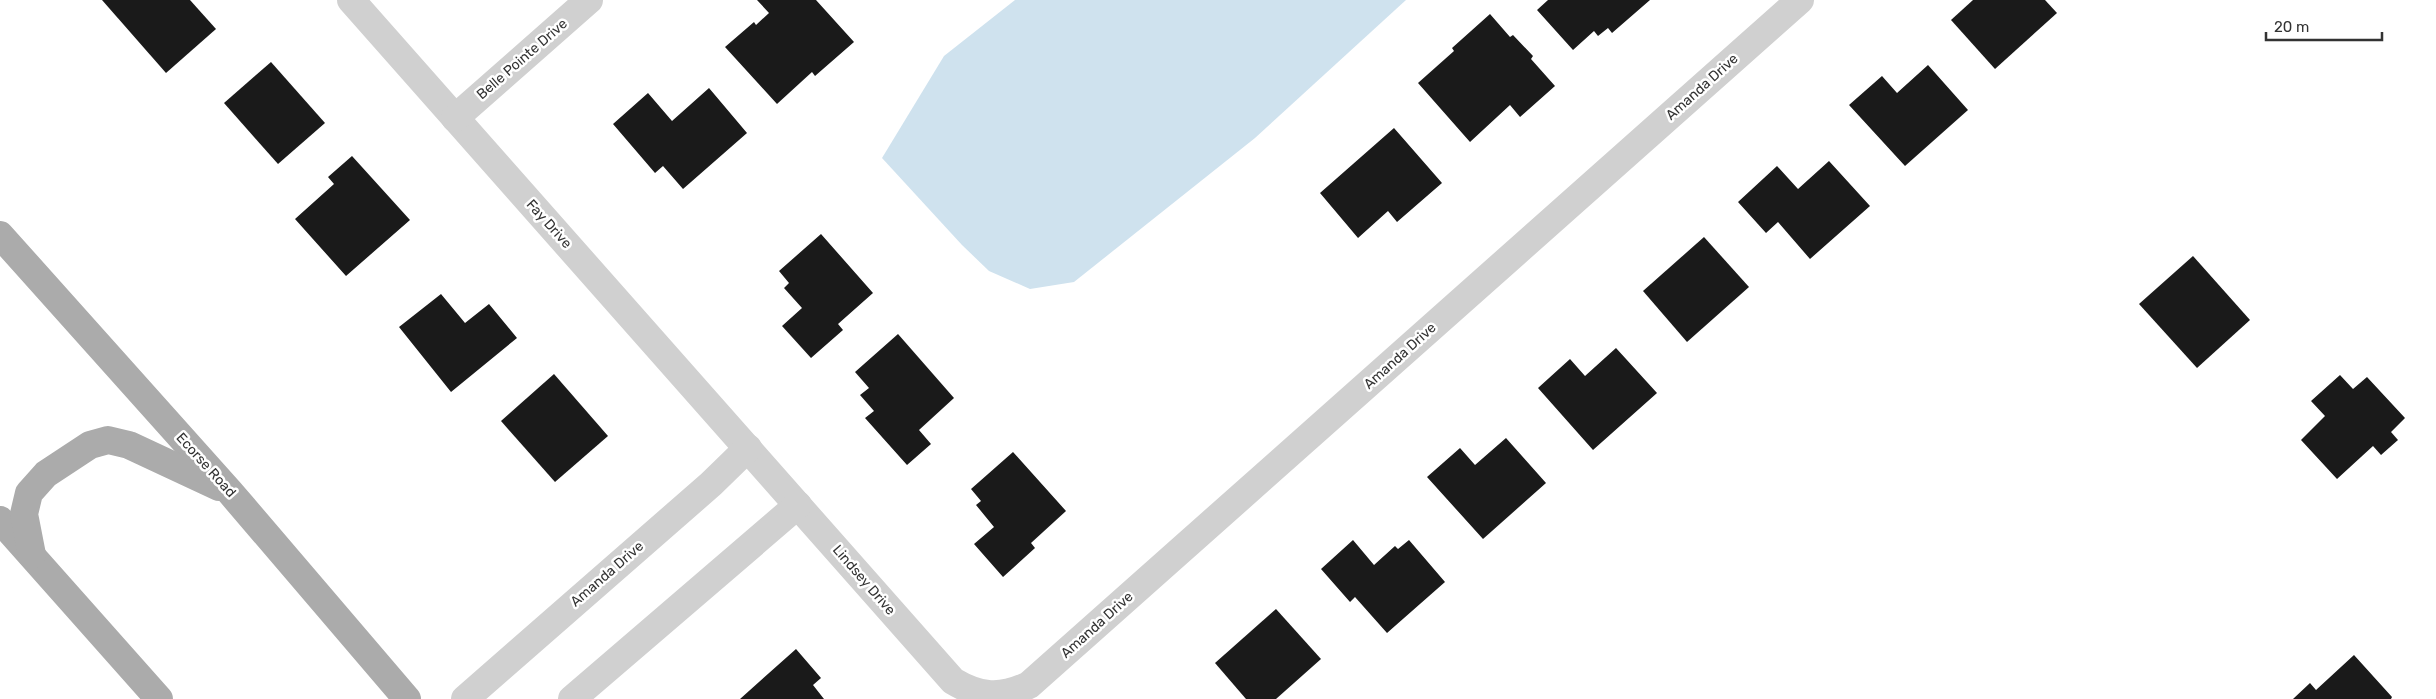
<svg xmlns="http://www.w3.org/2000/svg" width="2436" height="699" font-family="Rubik,sans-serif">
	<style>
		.water { fill: #cfe2ee }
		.building { fill: #1a1a1a }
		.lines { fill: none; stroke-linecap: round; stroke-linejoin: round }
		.minor { stroke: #d0d0d0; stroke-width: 28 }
		.major { stroke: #ababab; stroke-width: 28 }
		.labels { text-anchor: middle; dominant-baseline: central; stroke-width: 5; stroke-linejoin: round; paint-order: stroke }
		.street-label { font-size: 14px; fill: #333; stroke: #fff }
	</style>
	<rect width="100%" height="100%" fill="#fff"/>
	<path class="water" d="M1015,0H1406L1255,138L1074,282L1030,289L989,271L962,245L882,158L944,56Z"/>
	<g class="building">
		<path d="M102,0H190L216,29L166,73Z"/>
		<path d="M757,0H816L854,42L815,76L812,72L777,104L725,47L754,22L756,25L769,13Z"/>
		<path d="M1548,0H1650L1612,33L1608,28L1598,36L1594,31L1573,50L1537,10Z"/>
		<path d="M1973,0H2045L2057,13L1995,69L1951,20Z"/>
		<path d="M1490,14L1510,37L1513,35L1533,56L1531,59L1555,86L1520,117L1510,105L1470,142L1418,83L1454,51L1452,48Z"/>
		<path d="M271,62L325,123L278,164L224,103Z"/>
		<path d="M1928,65L1968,110L1905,166L1849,105L1882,76L1897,93Z"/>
		<path d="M709,88L747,133L683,189L663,166L655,173L613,124L648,93L672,121Z"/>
		<path d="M1394,128L1442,183L1397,222L1388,211L1358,238L1320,193Z"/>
		<path d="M352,156L410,220L346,276L295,219L334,184L328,177Z"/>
		<path d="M1829,161L1870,206L1810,259L1778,222L1766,233L1738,202L1777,166L1798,189Z"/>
		<path d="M821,234L873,293L838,324L843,330L811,358L782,326L802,308L784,288L789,283L779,271Z"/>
		<path d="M1704,237L1749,287L1687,342L1643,291Z"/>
		<path d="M2193,256L2250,320L2197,368L2139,304Z"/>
		<path d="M441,294L465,323L489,304L517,338L451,392L399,327Z"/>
		<path d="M898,334L954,398L919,430L931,444L907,465L865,418L874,411L860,395L869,388L855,372Z"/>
		<path d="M1616,348L1657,393L1593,450L1538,388L1570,359L1585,376Z"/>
		<path d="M554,374L608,436L555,482L501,421Z"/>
		<path d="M2340,375L2353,389L2367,377L2405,418L2391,432L2398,440L2381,455L2373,446L2337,479L2301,440L2325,416L2311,401Z"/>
		<path d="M1506,438L1546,483L1483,539L1427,477L1460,448L1475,465Z"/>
		<path d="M1013,452L1066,511L1031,543L1035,548L1003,577L974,544L994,527L976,505L981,501L971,489Z"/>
		<path d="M1353,540L1374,565L1395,546L1398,549L1409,540L1445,582L1387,633L1355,597L1350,602L1321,569Z"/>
		<path d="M1276,609L1321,659L1276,699H1246L1215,663Z"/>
		<path d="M796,649L821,678L813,685L824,699H740Z"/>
		<path d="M2354,655L2392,697L2391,699H2293L2310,683L2316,690Z"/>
	</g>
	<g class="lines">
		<g class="minor">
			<path d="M351,0L953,681C980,697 1000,699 1029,685L1800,0"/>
			<path d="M455,118L589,0"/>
			<path d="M465,699L711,484L748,448"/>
			<path d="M572,699L798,505"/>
		</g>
		<g class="major">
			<path d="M0,235L230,492L407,699"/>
			<path d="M0,520L159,699"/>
			<path d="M32,555L24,514L29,493L46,474L90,445L108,440L129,445L219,487"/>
		</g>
	</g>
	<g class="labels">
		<g class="street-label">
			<text transform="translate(522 59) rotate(-41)">Belle Pointe Drive</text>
			<text transform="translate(1702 87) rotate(-42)">Amanda Drive</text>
			<text transform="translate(549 224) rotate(48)">Fay Drive</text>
			<text transform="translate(1400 356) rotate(-42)">Amanda Drive</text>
			<text transform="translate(206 465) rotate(48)">Ecorse Road</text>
			<text transform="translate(607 574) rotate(-41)">Amanda Drive</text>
			<text transform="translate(864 580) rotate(49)">Lindsey Drive</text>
			<text transform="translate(1097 625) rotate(-42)">Amanda Drive</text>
		</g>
	</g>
	<path d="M2266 32v8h116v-8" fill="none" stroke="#333333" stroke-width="2.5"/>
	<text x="2274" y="32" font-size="15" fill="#333333" stroke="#ffffff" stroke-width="4" paint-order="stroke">20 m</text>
</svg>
